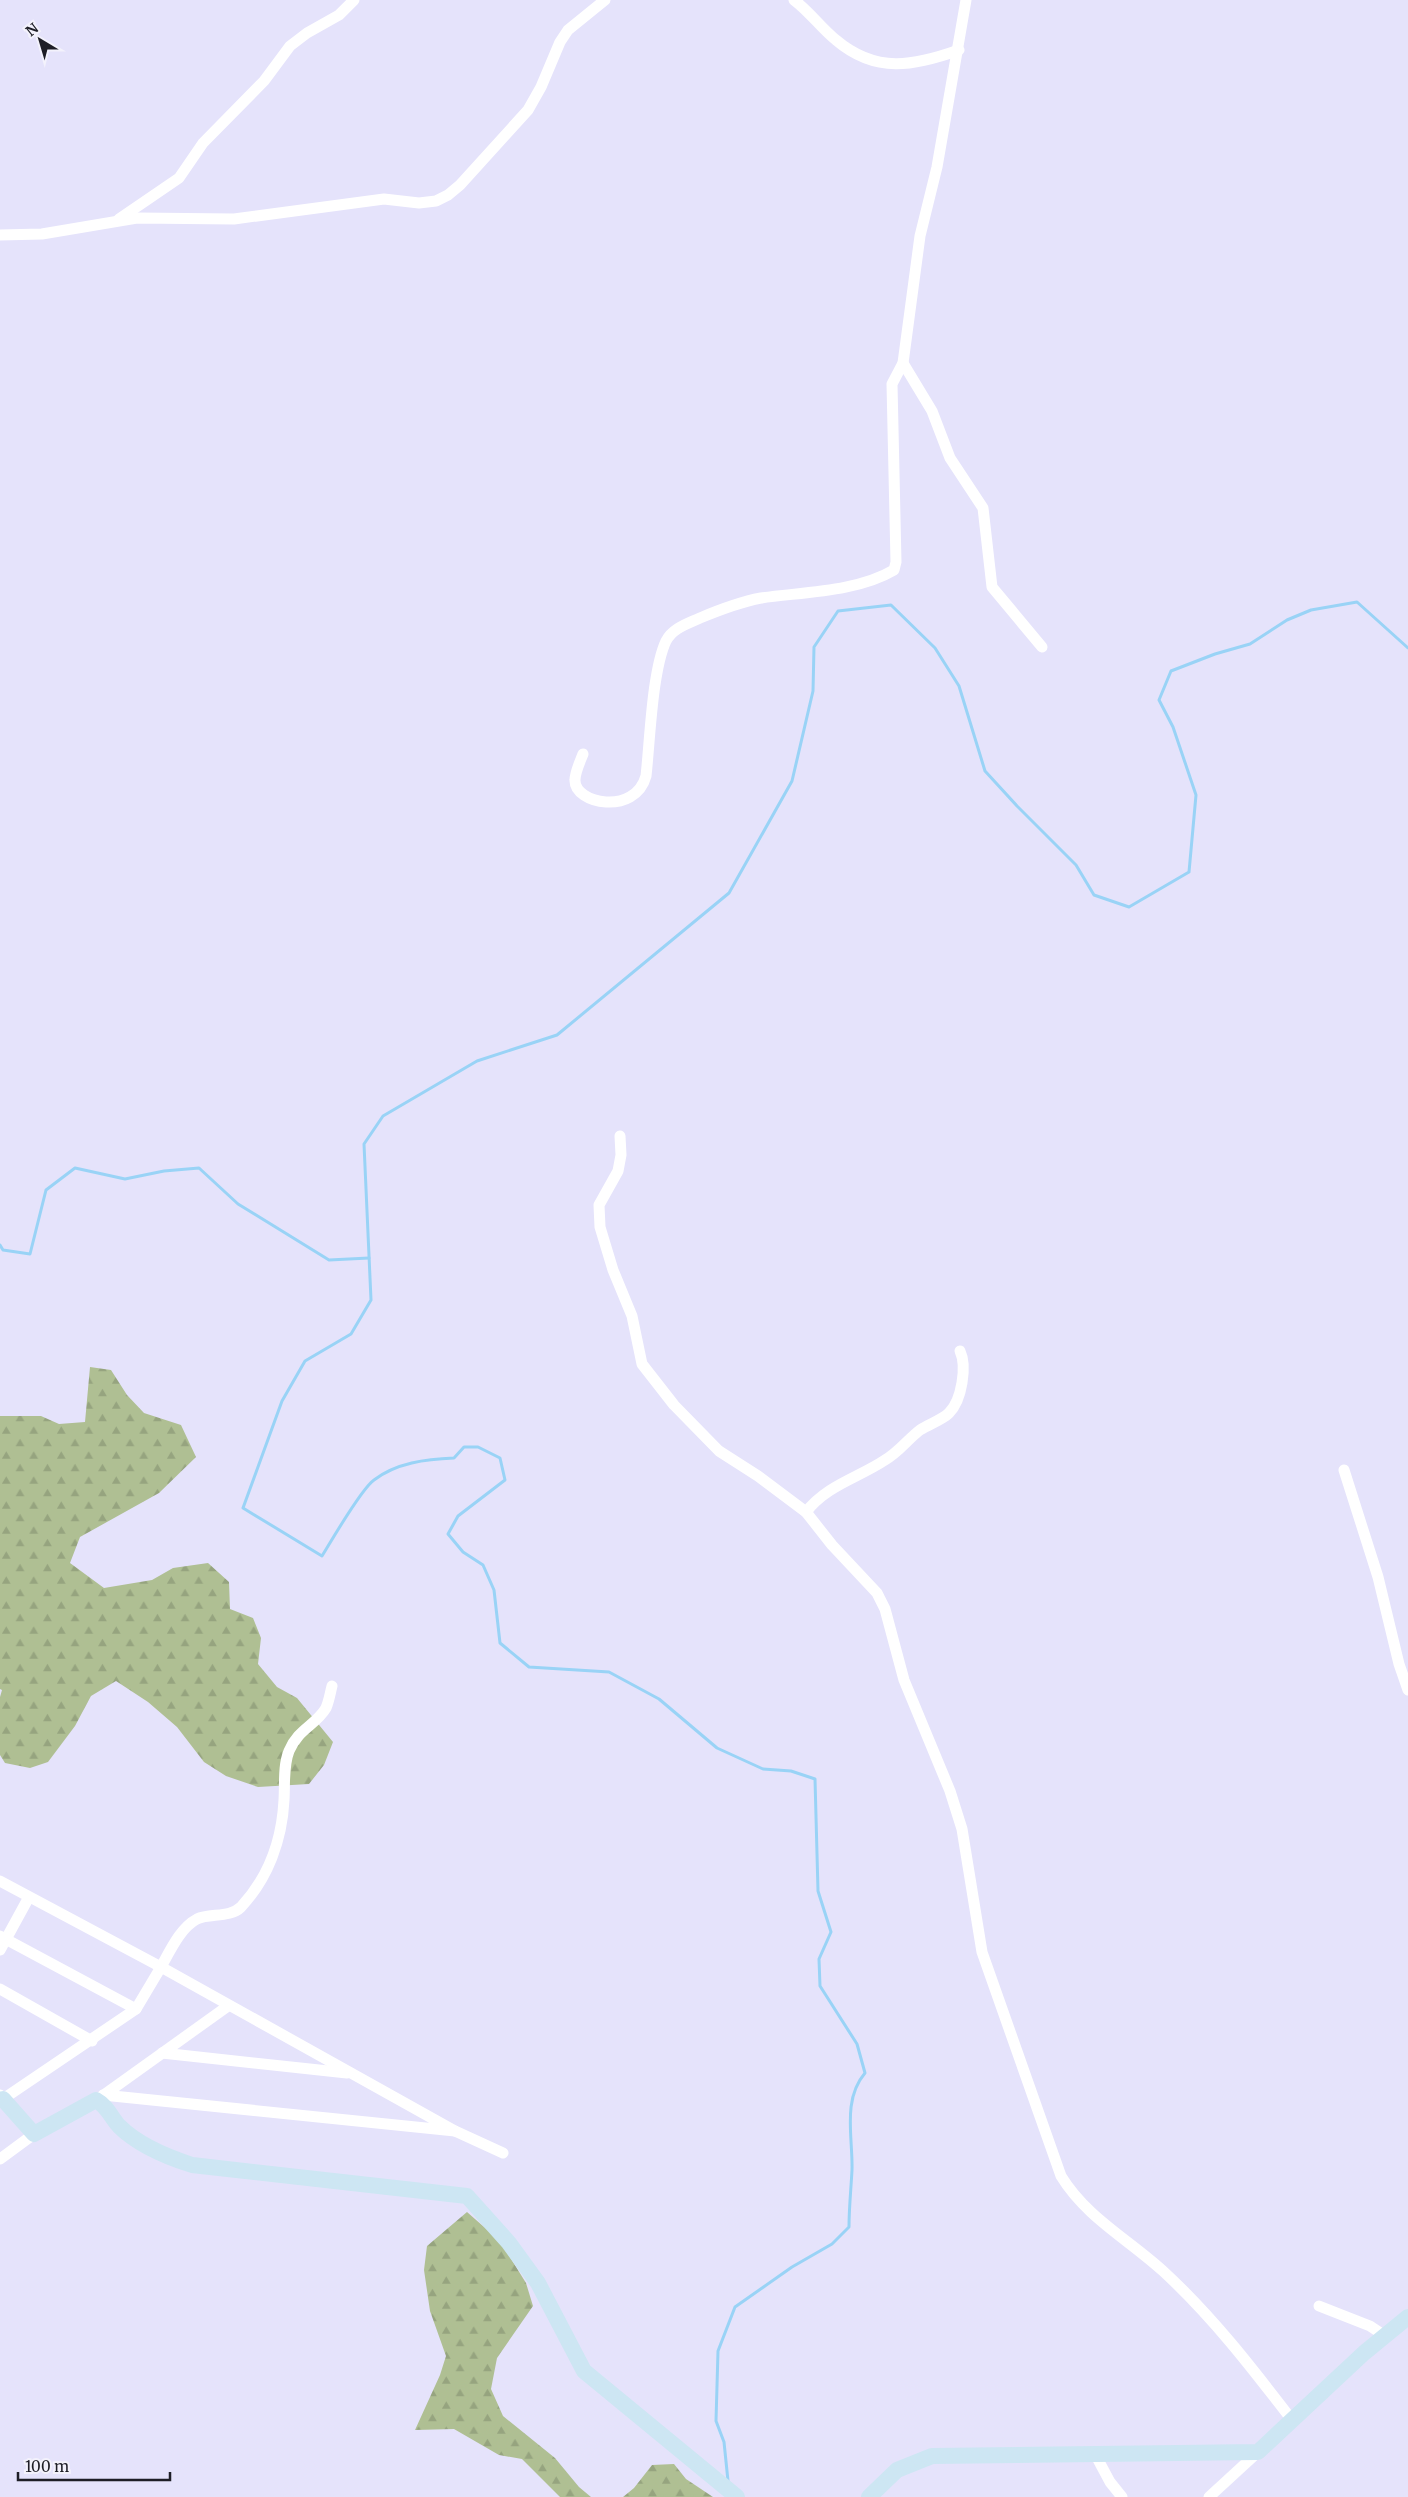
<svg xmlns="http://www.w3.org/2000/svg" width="1408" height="2497" font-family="Merriweather,serif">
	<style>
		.forest { fill: url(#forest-firs) }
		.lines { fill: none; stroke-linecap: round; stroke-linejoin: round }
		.stream { stroke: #99d3f6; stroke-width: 3 }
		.street { stroke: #fff; stroke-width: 11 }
		.secondary { stroke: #cde6f3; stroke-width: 16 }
	</style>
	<defs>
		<pattern id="forest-firs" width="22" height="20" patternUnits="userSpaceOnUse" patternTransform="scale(1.25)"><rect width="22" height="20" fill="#afbf93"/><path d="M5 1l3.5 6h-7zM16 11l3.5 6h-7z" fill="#96a47f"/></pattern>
	</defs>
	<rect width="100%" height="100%" fill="#e5e3fb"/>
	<g class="forest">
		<path d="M90,1367L111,1370L127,1395L144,1413L181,1425L196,1457L159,1493L80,1537L70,1563L104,1588L152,1580L173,1568L208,1563L229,1582L230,1609L253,1618L261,1638L258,1664L277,1687L297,1698L333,1742L324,1765L309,1784L258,1787L226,1776L204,1762L177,1727L148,1702L116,1681L91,1696L75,1726L48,1762L30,1768L5,1763L0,1755V1697L2,1690L0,1689V1416H41L59,1424L85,1422Z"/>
		<path d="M467,2212L500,2241L526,2283L533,2306L497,2358L491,2389L503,2416L555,2458L579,2487L591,2497H560L522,2459L499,2455L454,2429L415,2430L440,2375L446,2356L430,2311L424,2270L427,2246Z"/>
		<path d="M674,2464L686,2479L713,2497H623L634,2488L652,2465Z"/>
	</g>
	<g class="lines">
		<g class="stream">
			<path d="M0,1245L3,1250L30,1254L46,1190L75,1168L125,1179L164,1171L199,1168L238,1204L329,1260L369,1258"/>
			<path d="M728,2481L724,2442L716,2421L718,2351L735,2307L792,2267L832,2244L849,2227C849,2208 851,2189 852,2170C853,2138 842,2100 865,2073L857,2044L820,1986L819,1959L831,1932L818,1891L815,1779L791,1771L763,1769L717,1748L659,1699L609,1672L529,1667L500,1643L494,1590L483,1565L463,1552L448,1534L458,1516L505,1480L500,1458L478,1447H464L454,1458C426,1459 396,1463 374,1480C361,1489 332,1540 322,1556L243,1508L282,1401L305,1361L351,1334L371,1300L364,1144L383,1116L477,1061L557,1035L729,893L792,781L813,691L814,647L838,611L891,605L935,648L959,686L985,771L1017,806L1076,865L1094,895L1129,907L1189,872L1196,795L1173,727L1159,700L1171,671L1215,654L1250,644L1287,620L1311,610L1357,602L1408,648"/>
		</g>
		<g class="street">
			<path d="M794,0C810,12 821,28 836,40C876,74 914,66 959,50"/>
			<path d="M119,219L179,178L203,143L264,81L290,46L307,33L339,15L354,0"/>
			<path d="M0,235L42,234L137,218L234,219L384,199L419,203L436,201L448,195L460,185L528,110L541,87L560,42L568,30L605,0"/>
			<path d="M903,363L932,411L950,458L983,508L992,587L1042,647"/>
			<path d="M583,754C580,762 575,772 575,780C574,804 635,816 646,776C650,741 652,671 666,641C673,628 687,624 700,618C719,610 740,602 761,598C802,592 857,592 894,570L896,562L892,384L903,363L920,236L937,167L966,0"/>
			<path d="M620,1136L621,1155L618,1171L599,1205L600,1227L613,1270L632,1316L642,1364L674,1405L719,1451L758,1476L806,1512L832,1545L877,1593L885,1609L904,1680L950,1791L962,1829L982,1952L1061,2176C1086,2217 1128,2239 1163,2271C1212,2316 1252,2368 1292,2420"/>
			<path d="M1344,1470L1378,1577L1399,1664L1408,1690"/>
			<path d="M806,1512C827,1485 858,1478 885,1460C899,1452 907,1440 920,1430C929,1424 942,1420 949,1413C962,1400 967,1366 960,1351"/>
			<path d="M0,1881L161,1967C170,1951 180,1928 197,1919C210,1913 230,1918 241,1907C268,1878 282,1840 284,1800C285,1784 283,1766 289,1751C298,1729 316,1725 326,1708C329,1701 330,1694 332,1686"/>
			<path d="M0,1936L136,2009"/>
			<path d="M0,1950L29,1897"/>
			<path d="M0,1989L92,2041"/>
			<path d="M162,2053L347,2073"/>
			<path d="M0,2095L3,2099L136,2009L161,1967L455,2131L103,2095"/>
			<path d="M101,2097L228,2006"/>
			<path d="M455,2131L503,2153"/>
			<path d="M0,2159L34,2134"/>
			<path d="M1319,2306L1370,2326L1385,2336"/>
			<path d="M1095,2454L1110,2482L1122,2497"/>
			<path d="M1209,2497L1258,2452"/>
		</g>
		<g class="secondary">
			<path d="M0,2100L3,2099L34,2134L96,2100C107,2106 111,2117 119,2126C138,2145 167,2157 192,2165L467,2196L509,2243L538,2283L584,2371L737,2497"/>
			<path d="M869,2497L897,2470L932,2456L1258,2452L1364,2353L1408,2317"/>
		</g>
	</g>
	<g transform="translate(40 40) rotate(322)" stroke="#f3f2fc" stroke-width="4" paint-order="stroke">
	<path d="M0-4L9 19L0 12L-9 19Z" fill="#1e1e26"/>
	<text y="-8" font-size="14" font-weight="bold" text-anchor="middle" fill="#1e1e26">N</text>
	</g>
	<path d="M18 2472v8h152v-8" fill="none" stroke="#1e1e26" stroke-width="2.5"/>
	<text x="25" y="2472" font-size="15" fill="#1e1e26" stroke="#f3f2fc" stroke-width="4" paint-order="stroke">100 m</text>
</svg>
